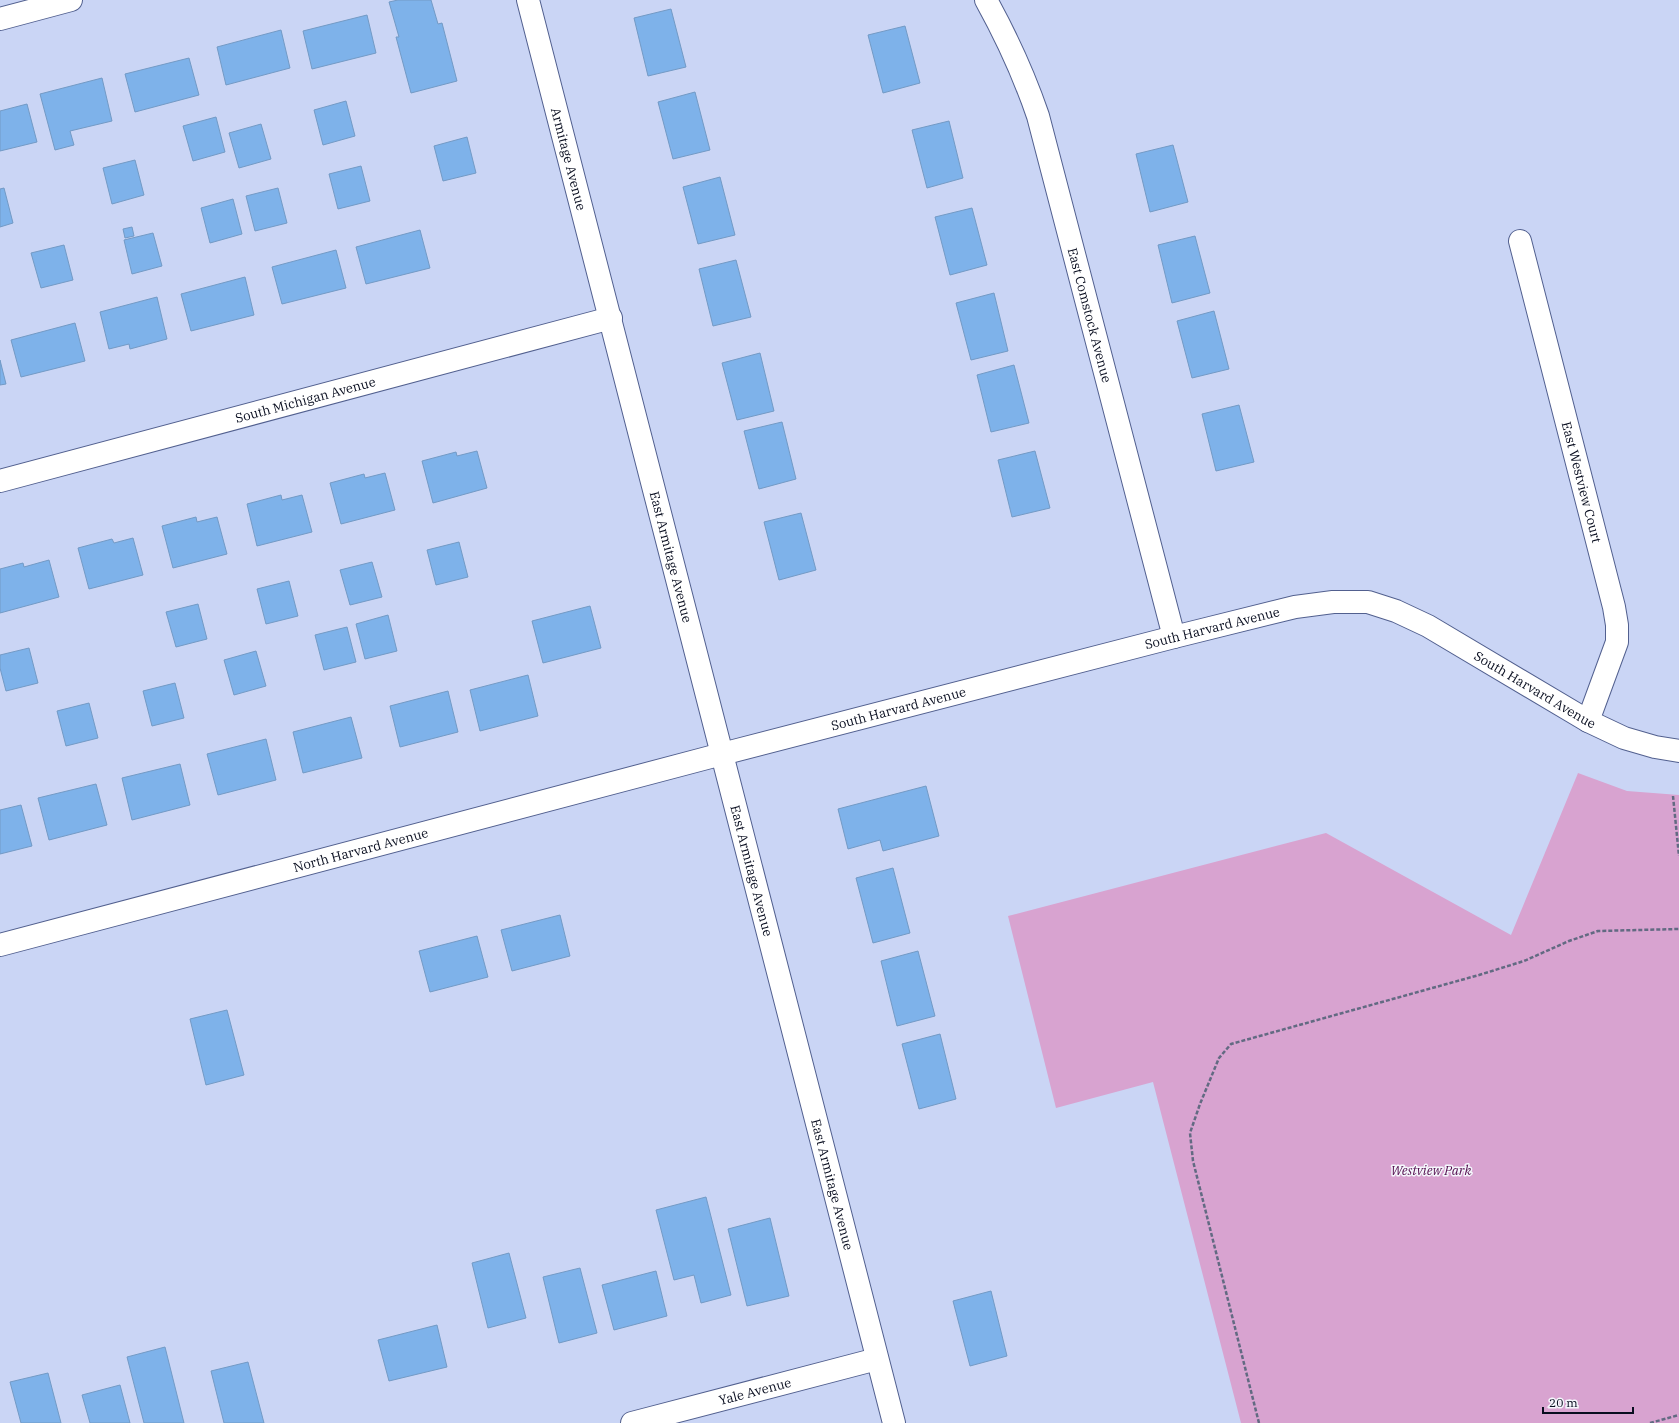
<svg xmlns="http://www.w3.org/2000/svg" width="1679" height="1423" font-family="'IBM Plex Serif',serif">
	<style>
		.green { fill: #d8a3d0 }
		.building { fill: #7eb2ea; stroke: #739ac5 }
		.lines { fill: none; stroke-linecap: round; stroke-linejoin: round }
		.street-casing { stroke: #52608f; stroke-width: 24 }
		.path { stroke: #626a82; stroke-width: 2.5; stroke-dasharray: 4 2; stroke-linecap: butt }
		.street { stroke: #fff; stroke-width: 22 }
		.labels { text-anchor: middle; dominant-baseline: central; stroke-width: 3; stroke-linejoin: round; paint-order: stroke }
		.street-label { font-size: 13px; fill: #080d1f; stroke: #f5f7fc }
		.park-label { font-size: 13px; font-style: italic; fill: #520b4d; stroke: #f5f7fc }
	</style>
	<rect width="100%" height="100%" fill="#cad5f5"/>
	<path class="green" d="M1578,773L1627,791L1679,795V1423H1241L1153,1082L1056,1108L1008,916L1326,833L1511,935Z"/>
	<g class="building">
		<path d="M398,0H431L438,24L442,23L457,81L411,93L396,37H399L389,2Z"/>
		<path d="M671,9L686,67L648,76L634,18Z"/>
		<path d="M367,15L376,53L312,69L303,31Z"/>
		<path d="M905,26L920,83L883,93L868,35Z"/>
		<path d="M281,30L290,68L226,85L217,47Z"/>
		<path d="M189,58L199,95L135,112L125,74Z"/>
		<path d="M102,78L112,121L70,131L74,145L55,150L40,94Z"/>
		<path d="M695,92L710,150L673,159L658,102Z"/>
		<path d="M346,101L355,136L323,145L314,110Z"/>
		<path d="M27,104L37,142L0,151V111Z"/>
		<path d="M216,117L225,152L193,161L183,126Z"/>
		<path d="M949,121L963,178L927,188L912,130Z"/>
		<path d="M261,124L271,159L239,168L229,133Z"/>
		<path d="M467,137L476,173L443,181L434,146Z"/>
		<path d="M1173,145L1188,202L1150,212L1136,154Z"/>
		<path d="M135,160L144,195L112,204L103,168Z"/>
		<path d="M361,166L370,201L338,209L329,174Z"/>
		<path d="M720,177L735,235L698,244L683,187Z"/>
		<path d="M4,188L13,223L0,227V189Z"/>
		<path d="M278,188L287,223L255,231L246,196Z"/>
		<path d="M233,199L242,234L210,243L201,208Z"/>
		<path d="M972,208L987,265L950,275L935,217Z"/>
		<path d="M132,227L134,236L125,238L123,229Z"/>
		<path d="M420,230L430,268L366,284L356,247Z"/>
		<path d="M153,233L162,266L132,274L124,240Z"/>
		<path d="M1195,236L1210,293L1172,303L1158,245Z"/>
		<path d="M64,245L73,280L41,288L31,253Z"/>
		<path d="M336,250L346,288L282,304L272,267Z"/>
		<path d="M736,260L751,317L713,326L699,269Z"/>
		<path d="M245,277L254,315L191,331L181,294Z"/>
		<path d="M994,293L1008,351L971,360L956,303Z"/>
		<path d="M157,297L167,339L130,349L129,344L109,349L100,312Z"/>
		<path d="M1214,311L1229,369L1192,378L1177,321Z"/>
		<path d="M75,323L85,361L21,377L11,340Z"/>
		<path d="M760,353L774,411L737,420L722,363Z"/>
		<path d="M0,360L6,384L0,385Z"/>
		<path d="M1014,365L1029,423L991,432L977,375Z"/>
		<path d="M1239,405L1254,462L1216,471L1202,414Z"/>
		<path d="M782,422L796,479L759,489L744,431Z"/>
		<path d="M477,451L487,488L433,503L422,461L456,452L457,456Z"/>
		<path d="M1035,451L1050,508L1012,517L998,460Z"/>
		<path d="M385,473L395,510L341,524L330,483L364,474L365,478Z"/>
		<path d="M281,495L282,500L302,495L312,532L257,546L247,504Z"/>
		<path d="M801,513L816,570L779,580L764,522Z"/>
		<path d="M196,517L197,522L217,517L227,554L173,568L162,526Z"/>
		<path d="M133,538L143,575L89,589L78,548L112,539L114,543Z"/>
		<path d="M459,542L468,577L436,585L427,550Z"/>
		<path d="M49,560L59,597L0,613V569L23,563L24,567Z"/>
		<path d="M372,562L382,597L350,605L340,570Z"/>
		<path d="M289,581L298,616L266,624L257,589Z"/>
		<path d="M198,604L207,639L176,647L166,612Z"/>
		<path d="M590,606L601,648L543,663L532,621Z"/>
		<path d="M388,615L397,651L365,659L356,624Z"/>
		<path d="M347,627L356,662L324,670L315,635Z"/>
		<path d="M29,648L38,683L6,691L0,668V655Z"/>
		<path d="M256,651L266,686L234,695L224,660Z"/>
		<path d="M528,675L538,716L480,731L470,690Z"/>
		<path d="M175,683L184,718L152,726L143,691Z"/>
		<path d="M448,691L458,732L400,747L390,706Z"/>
		<path d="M89,703L98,738L66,746L57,711Z"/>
		<path d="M351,717L362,758L303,773L293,732Z"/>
		<path d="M266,739L276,780L218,795L207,754Z"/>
		<path d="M180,764L190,805L132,820L122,778Z"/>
		<path d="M96,784L107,825L49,840L38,798Z"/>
		<path d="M926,786L939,836L883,851L880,840L848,849L838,809Z"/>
		<path d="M21,805L32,846L0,854V810Z"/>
		<path d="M893,868L910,933L873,943L856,878Z"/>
		<path d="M560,915L570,956L512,971L501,930Z"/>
		<path d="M477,936L488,977L430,992L419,951Z"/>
		<path d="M918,951L935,1016L897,1026L881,961Z"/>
		<path d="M227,1010L244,1075L206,1085L190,1019Z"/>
		<path d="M940,1034L956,1099L919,1109L902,1044Z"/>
		<path d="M706,1197L731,1295L701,1303L694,1275L674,1280L656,1210Z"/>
		<path d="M770,1218L789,1296L747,1306L728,1229Z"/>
		<path d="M509,1253L526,1318L488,1328L472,1263Z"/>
		<path d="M580,1268L597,1333L559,1343L543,1277Z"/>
		<path d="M656,1271L667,1316L614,1330L602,1285Z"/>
		<path d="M991,1291L1007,1356L970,1366L953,1301Z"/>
		<path d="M437,1325L447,1367L389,1381L378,1340Z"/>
		<path d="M165,1347L184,1423H144L127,1357Z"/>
		<path d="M248,1362L264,1423H224L211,1371Z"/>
		<path d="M48,1373L61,1423H21L10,1382Z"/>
		<path d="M120,1385L130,1423H90L82,1395Z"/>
	</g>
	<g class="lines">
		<g class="street-casing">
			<g id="street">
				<path id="s1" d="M528,0L894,1423"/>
				<path id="s2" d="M986,0C1007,38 1024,75 1038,116L1174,637"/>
				<path d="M0,19L71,0"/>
				<path id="s3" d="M1520,241L1614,607L1617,625V642L1588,721"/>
				<path id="s4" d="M0,481L611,318"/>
				<path id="s5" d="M0,945L722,754L1174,637L1295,607L1333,602H1368L1396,611L1428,626L1588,721L1624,738L1655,747L1679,751"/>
				<path id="s6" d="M632,1423L877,1359"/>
			</g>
		</g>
		<g class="path">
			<path d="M1673,796L1679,856"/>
			<path d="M1259,1423L1193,1161L1190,1133L1200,1104L1219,1058L1231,1044L1479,975L1524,961L1569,941L1598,931L1679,929"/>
			<path d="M1650,1423L1679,1415"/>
		</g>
		<use href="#street" class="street"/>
	</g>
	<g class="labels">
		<g class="street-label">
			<text stroke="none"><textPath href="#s1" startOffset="164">Armitage Avenue</textPath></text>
			<text stroke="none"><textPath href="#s2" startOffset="333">East Comstock Avenue</textPath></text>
			<text stroke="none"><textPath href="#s4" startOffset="316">South Michigan Avenue</textPath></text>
			<text stroke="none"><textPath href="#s3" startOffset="249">East Westview Court</textPath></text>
			<text stroke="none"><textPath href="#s1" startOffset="575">East Armitage Avenue</textPath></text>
			<text stroke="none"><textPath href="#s5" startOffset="1253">South Harvard Avenue</textPath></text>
			<text stroke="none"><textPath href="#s5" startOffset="1601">South Harvard Avenue</textPath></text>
			<text stroke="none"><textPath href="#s5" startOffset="929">South Harvard Avenue</textPath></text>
			<text stroke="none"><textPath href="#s5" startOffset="373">North Harvard Avenue</textPath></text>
			<text stroke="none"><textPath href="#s1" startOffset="899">East Armitage Avenue</textPath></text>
			<text stroke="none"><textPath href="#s1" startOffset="1223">East Armitage Avenue</textPath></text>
			<text stroke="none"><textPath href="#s6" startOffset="127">Yale Avenue</textPath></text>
		</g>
		<g class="park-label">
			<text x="1431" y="1170">Westview Park</text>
		</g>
	</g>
	<path d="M1543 1407v6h90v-6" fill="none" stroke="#080d1f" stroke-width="2"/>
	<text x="1549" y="1407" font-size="12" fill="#080d1f" stroke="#f5f7fc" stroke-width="3" paint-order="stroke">20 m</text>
</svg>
